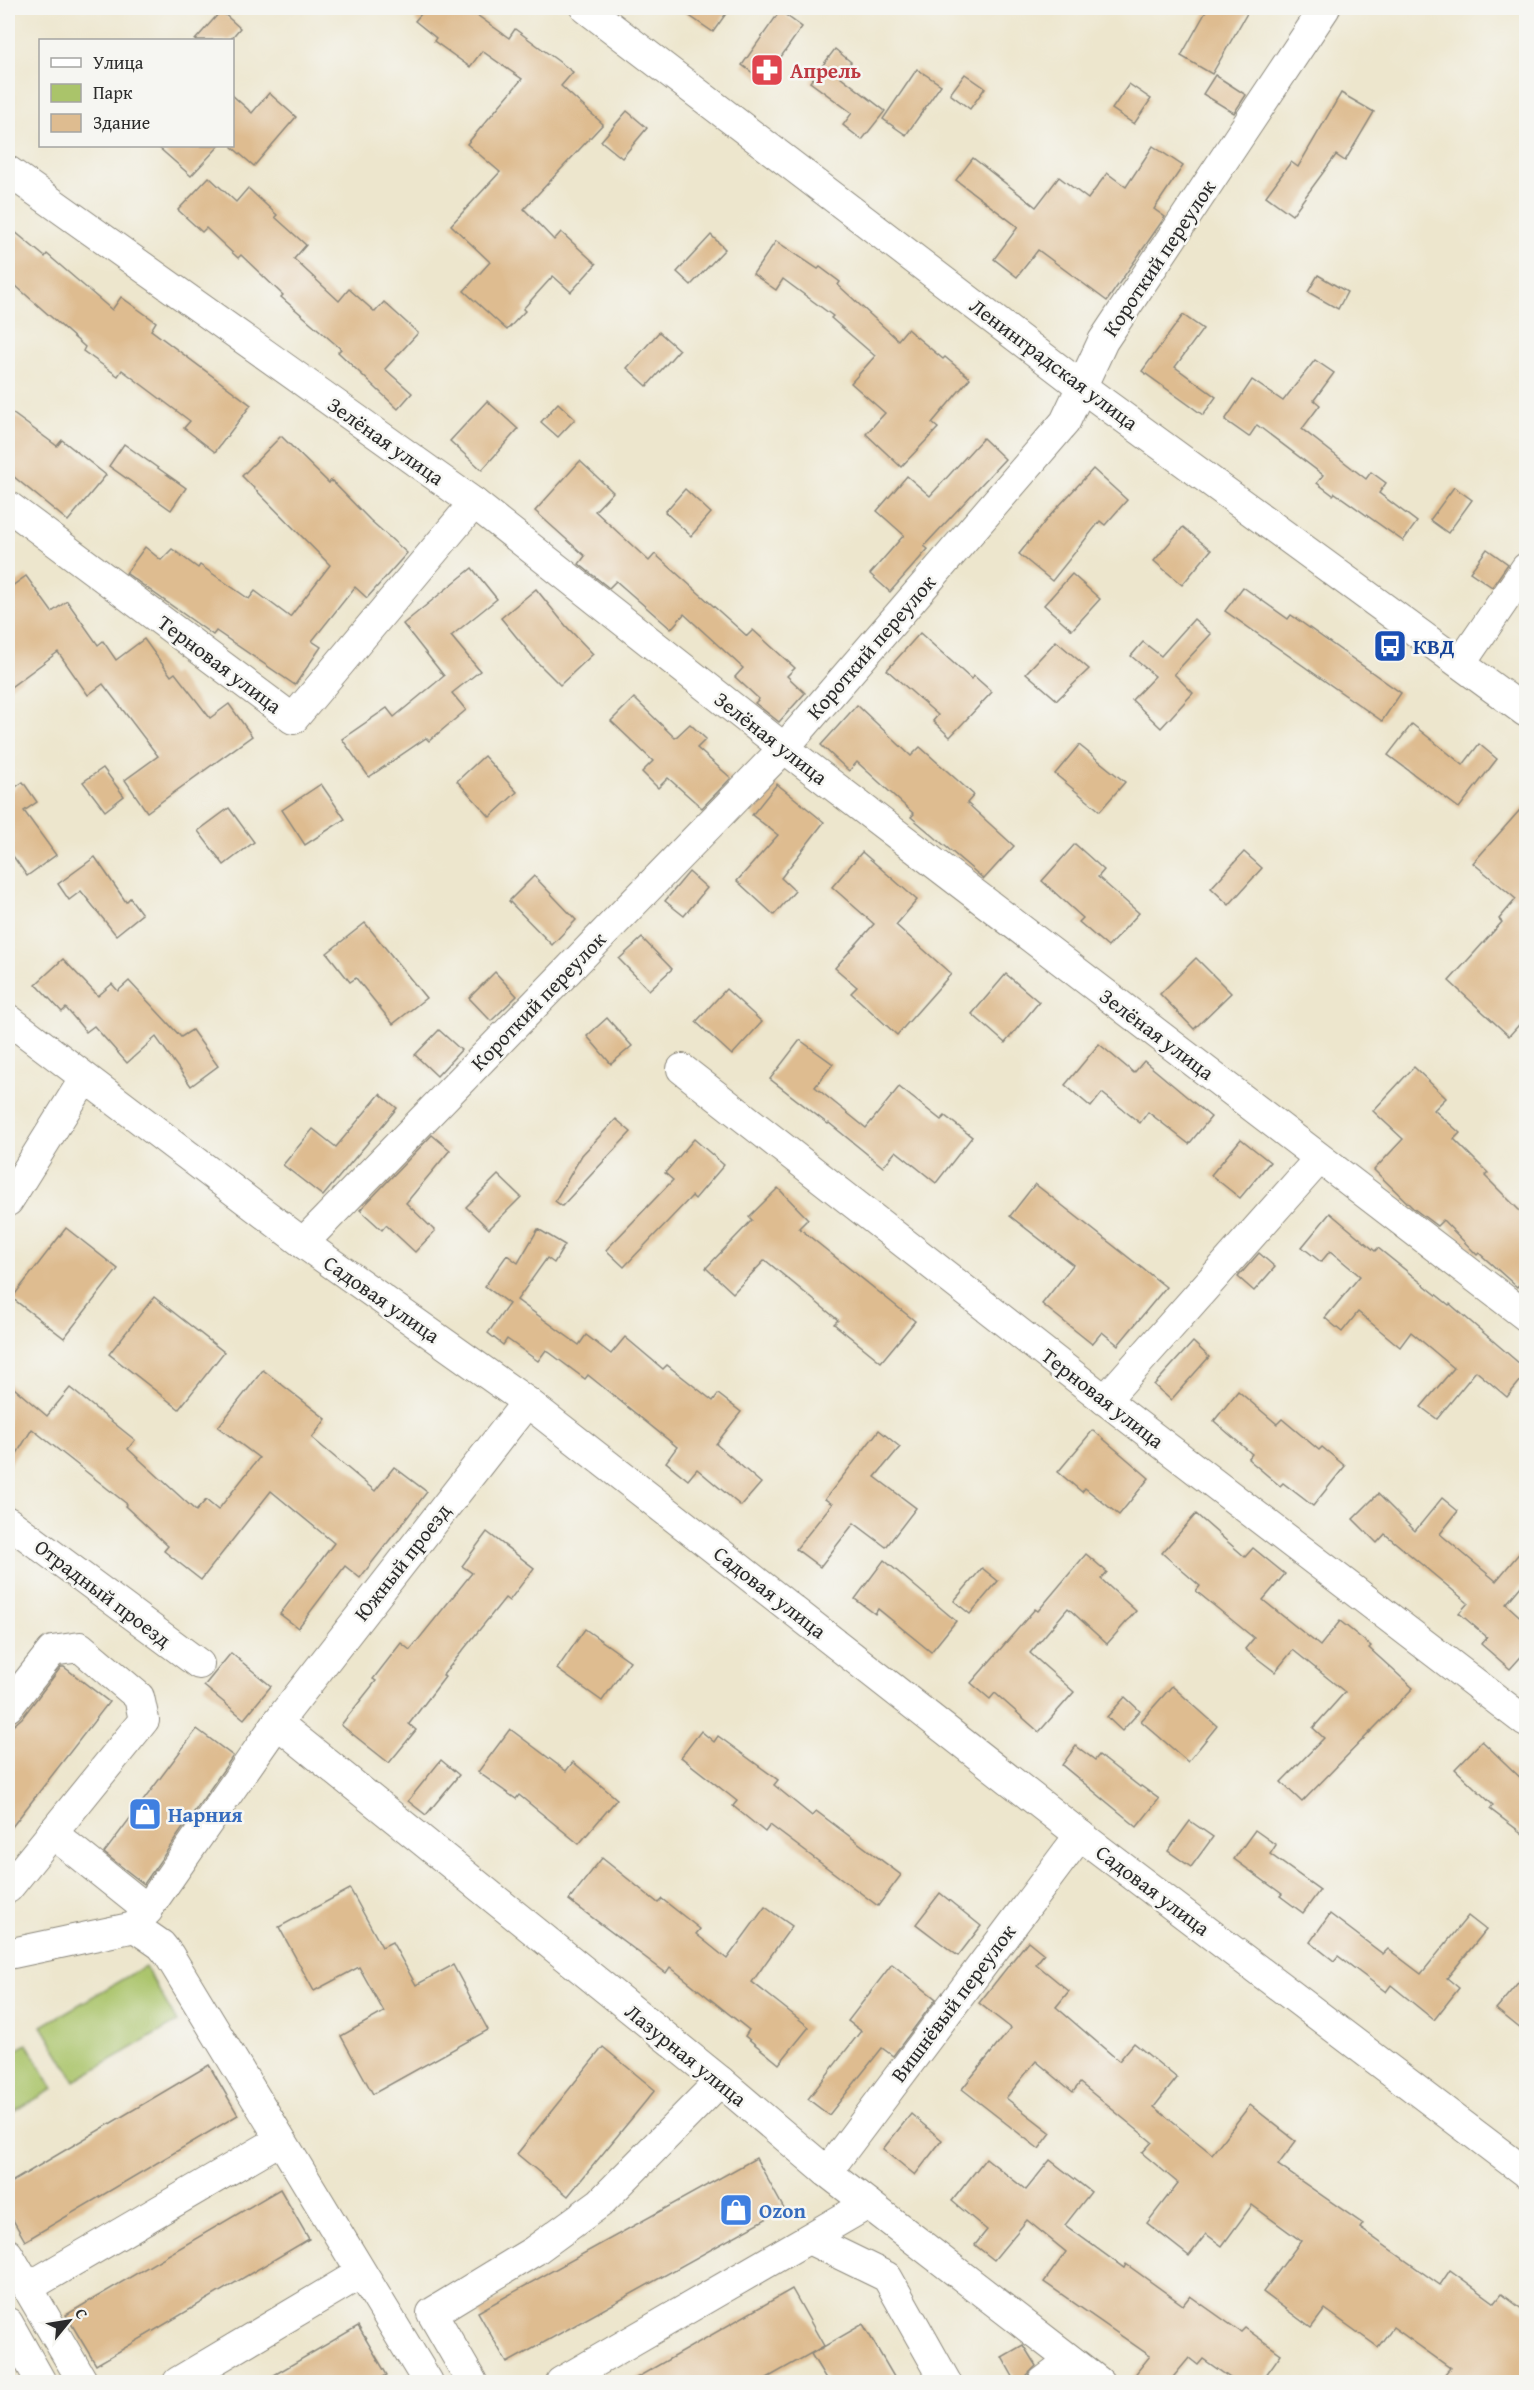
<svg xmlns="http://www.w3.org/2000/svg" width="1534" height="2390" font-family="'Gentium Book Plus',serif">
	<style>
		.green { fill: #aac46a; stroke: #6a784a; stroke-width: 1.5 }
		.building { fill: #debc90 }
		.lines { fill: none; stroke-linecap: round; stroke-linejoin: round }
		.minor-casing { stroke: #8c887c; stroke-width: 32 }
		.minor { stroke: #fff; stroke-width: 30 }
		.labels { text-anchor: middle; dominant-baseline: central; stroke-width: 5; stroke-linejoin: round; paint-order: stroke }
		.health-label { font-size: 21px; font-weight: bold; fill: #be3a42; stroke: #f6f6f2; text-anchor: start }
		.street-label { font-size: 21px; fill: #2b2b2b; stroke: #f6f6f2 }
		.transit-label { font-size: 21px; font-weight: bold; fill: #164399; stroke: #f6f6f2; text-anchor: start }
		.shop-label { font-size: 21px; font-weight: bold; fill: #366cbe; stroke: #f6f6f2; text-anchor: start }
	</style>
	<rect width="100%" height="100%" fill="#f6f6f2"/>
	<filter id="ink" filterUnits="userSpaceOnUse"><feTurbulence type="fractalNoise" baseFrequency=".0167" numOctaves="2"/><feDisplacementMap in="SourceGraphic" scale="12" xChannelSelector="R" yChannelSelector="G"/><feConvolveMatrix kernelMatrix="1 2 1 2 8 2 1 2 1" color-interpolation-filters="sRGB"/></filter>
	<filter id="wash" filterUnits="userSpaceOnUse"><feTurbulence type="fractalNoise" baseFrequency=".008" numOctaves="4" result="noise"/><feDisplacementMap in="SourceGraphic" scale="24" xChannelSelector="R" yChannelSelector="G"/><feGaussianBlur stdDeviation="1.35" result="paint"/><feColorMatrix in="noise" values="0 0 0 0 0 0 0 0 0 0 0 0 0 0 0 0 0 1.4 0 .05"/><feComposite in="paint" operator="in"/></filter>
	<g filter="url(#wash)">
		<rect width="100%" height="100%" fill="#ede6cd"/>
		<g class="green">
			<path d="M145,1966L177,2022L75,2081L42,2026Z"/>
			<path d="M27,2044L53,2089L8,2115V2055Z"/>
		</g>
		<g id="blocks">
			<g class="building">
				<path d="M426,8H467L509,38L515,29L573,72L561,86L603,124L524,209L554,240L561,232L596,264L571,292L553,276L523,309L525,311L507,330L464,291L490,262L451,225L500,172L467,144L522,79L482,51L470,67L434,41L436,38L415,21Z"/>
				<path d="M678,8H730L713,32Z"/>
				<path d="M1208,8H1250L1212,74L1181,56Z"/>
				<path d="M221,11L240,28L230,40H195Z"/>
				<path d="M780,11L802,27L764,81L742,65Z"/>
				<path d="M835,49L851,62L840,76L885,111L862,140L843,125L852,113L810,82Z"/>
				<path d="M917,69L941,85L906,135L883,119Z"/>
				<path d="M965,74L985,88L970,109L950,94Z"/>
				<path d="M1215,75L1246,95L1234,113L1203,94Z"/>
				<path d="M1129,84L1151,99L1134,124L1112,109Z"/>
				<path d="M269,93L296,117L254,166L232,147V95L252,113Z"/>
				<path d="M1341,93L1374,112L1345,161L1336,155L1292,215L1266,196L1291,162L1298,167Z"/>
				<path d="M627,111L647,128L622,158L601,141Z"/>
				<path d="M157,146H219L191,176Z"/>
				<path d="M1153,146L1183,166L1154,209L1165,217L1107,301L1038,250L1017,277L994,259L1018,227L956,180L973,158L1036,207L1059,177L1088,199L1107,173L1126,187Z"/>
				<path d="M209,177L236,202L248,188L277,215L275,217L306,245L294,259L339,301L349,289L375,312L384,302L418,333L385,369L412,393L398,409L338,352L341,349L281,297L283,295L241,255L238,258L206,228L202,232L178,210Z"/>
				<path d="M8,226L45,257L47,254L112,310L121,297L156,322L151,330L251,405L215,452L184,428L190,421L122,370L118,376L83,351L85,347L8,279Z"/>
				<path d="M711,235L725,249L691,285L677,272Z"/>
				<path d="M776,241L818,269L820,267L840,282L838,285L898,340L907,329L943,359L945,357L970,378L932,423L938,428L901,467L866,434L885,413L851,383L875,356L831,318L833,316L783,279L776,290L753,274Z"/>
				<path d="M1318,275L1347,292L1338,309L1308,292Z"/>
				<path d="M1183,315L1203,329L1175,367L1216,397L1203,415L1142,371Z"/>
				<path d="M659,332L679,350L647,386L627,368Z"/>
				<path d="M1315,360L1334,373L1314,400L1320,405L1302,429L1366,479L1371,472L1386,483L1379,493L1417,522L1403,541L1335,493L1333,495L1317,483L1323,475L1257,425L1249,437L1225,420L1252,380L1283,401Z"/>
				<path d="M487,401L518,429L482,470L450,441Z"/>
				<path d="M558,403L575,419L558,437L541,422Z"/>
				<path d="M8,410L57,446L62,440L106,475L68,521L8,472Z"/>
				<path d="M281,436L329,483L331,480L370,520L407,553L367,598L355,587L312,641L321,647L295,685L216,631L213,635L126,573L145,547L161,560L172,549L198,568L200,565L249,599L255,591L290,617L330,565L242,476Z"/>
				<path d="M983,438L1005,459L924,546L928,549L890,592L870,574L904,535L877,511L907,476L930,496Z"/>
				<path d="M124,444L186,488L171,510L109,466Z"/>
				<path d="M580,461L613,492L595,511L649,561L655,554L747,636L753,630L795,668L787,676L805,693L779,722L755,703L759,699L735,677L743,668L684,614L671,629L616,581L609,588L579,564L585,556L535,511Z"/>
				<path d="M1093,469L1127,500L1105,525L1100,521L1052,581L1019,554L1047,519Z"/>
				<path d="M1454,487L1472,500L1448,533L1430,520Z"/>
				<path d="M685,489L711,513L691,536L665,512Z"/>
				<path d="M1183,527L1211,550L1182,585L1154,561Z"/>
				<path d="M1487,549L1508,564L1492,587L1470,572Z"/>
				<path d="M472,568L497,599L451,636L480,671L452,693L466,710L429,741L426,738L369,777L342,739L387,708L394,717L444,676L403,624Z"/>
				<path d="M1072,574L1100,599L1072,630L1044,605Z"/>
				<path d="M26,576L52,612L67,601L98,645L103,641L116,660L144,639L171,676L175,673L210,718L229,704L252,736L147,812L125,780L158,756L103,684L88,695L58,652L8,689V589Z"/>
				<path d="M1243,587L1288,619L1291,615L1401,693L1382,721L1225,611Z"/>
				<path d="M536,589L566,626L593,654L560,685L536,661L501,618Z"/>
				<path d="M1194,619L1211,634L1174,674L1193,693L1161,728L1132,700L1155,676L1131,656L1143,642L1161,656Z"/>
				<path d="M920,633L971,679L974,676L992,692L950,737L933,721L938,715L887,670Z"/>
				<path d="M1056,641L1089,669L1057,700L1026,673Z"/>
				<path d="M634,698L675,738L690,724L706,739L697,748L731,778L702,808L668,778L658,788L642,772L653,761L611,721Z"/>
				<path d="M857,705L911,756L920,747L974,795L967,803L1014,846L984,879L911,817L914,814L857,762L849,771L821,745Z"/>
				<path d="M1412,724L1463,765L1479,744L1497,759L1459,808L1388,755Z"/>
				<path d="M1079,745L1125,782L1100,811L1055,774Z"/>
				<path d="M484,756L517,792L490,817L457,781Z"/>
				<path d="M103,768L124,796L105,811L83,782Z"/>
				<path d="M23,782L37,802L24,811L56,855L27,876L8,849V788L10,791Z"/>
				<path d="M321,784L345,819L305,845L282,810Z"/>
				<path d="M777,784L824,822L781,878L795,891L774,915L737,881L778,835L752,815Z"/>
				<path d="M1527,802L1526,1017L1509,1036L1449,981L1502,922L1499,919L1516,899L1473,863Z"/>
				<path d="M229,808L254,842L224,865L198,831Z"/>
				<path d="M1075,844L1104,870L1098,877L1139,913L1108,947L1079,922L1083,918L1042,881Z"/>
				<path d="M862,852L917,900L896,925L951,974L897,1035L851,993L857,987L835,968L874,924L832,887Z"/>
				<path d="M1244,852L1262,868L1229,905L1211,888Z"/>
				<path d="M95,857L126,902L130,898L142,914L116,935L81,891L69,900L58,884Z"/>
				<path d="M689,872L707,888L684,916L665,901Z"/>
				<path d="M534,876L576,920L552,945L509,901Z"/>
				<path d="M365,923L426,998L393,1024L356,978L350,982L327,953Z"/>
				<path d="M642,938L672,969L649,990L619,959Z"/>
				<path d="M1196,958L1231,993L1194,1029L1160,994Z"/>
				<path d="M63,959L98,996L112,984L118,991L129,981L181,1037L192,1030L218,1066L191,1086L156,1037L127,1063L94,1026L86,1032L66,1008L62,1012L36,984Z"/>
				<path d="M495,972L517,996L491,1021L469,998Z"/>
				<path d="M1006,974L1039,1002L1005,1043L972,1014Z"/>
				<path d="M726,989L762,1022L732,1055L696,1022Z"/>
				<path d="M607,1018L632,1046L611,1064L587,1036Z"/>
				<path d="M439,1030L461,1050L437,1076L415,1055Z"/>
				<path d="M800,1040L833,1064L815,1087L866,1128L899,1087L941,1120L945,1116L972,1137L936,1183L896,1151L883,1167L829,1123L828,1124L770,1079Z"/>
				<path d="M1099,1044L1134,1073L1144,1061L1211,1117L1189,1144L1148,1112L1140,1123L1102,1093L1091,1107L1065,1085Z"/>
				<path d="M1414,1067L1446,1098L1434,1110L1460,1133L1454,1139L1488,1173L1485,1176L1527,1218V1276L1517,1287L1479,1253L1477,1255L1443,1220L1437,1226L1413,1208L1374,1170L1403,1139L1373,1111Z"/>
				<path d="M380,1094L397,1108L323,1196L283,1165L313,1129L336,1147Z"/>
				<path d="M616,1119L631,1132L562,1206L555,1201L582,1155Z"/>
				<path d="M432,1135L450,1150L406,1203L435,1231L415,1252L386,1225L382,1230L360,1210Z"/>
				<path d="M694,1139L724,1165L695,1199L692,1196L624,1267L606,1250L673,1180L665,1173Z"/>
				<path d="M1241,1139L1270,1162L1240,1198L1211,1175Z"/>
				<path d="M498,1175L521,1197L489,1229L466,1207Z"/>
				<path d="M1035,1184L1166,1287L1118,1345L1102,1332L1092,1344L1042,1304L1073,1265L1010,1216Z"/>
				<path d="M778,1188L808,1219L799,1228L915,1321L881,1362L834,1324L838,1320L765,1260L733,1293L706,1268L752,1220L749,1217Z"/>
				<path d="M1330,1213L1375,1251L1378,1248L1449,1305L1450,1304L1527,1370V1373L1507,1397L1476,1371L1437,1419L1421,1407L1454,1368L1411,1332L1400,1347L1358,1312L1342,1332L1325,1318L1360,1276L1330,1251L1321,1262L1302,1247Z"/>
				<path d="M66,1228L118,1269L64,1338L12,1298Z"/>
				<path d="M538,1229L565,1245L554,1263L547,1258L517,1300L579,1345L586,1335L611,1354L625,1337L663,1369L667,1365L713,1401L718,1394L741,1412L716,1444L761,1483L741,1506L697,1469L688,1480L666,1462L677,1447L588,1375L585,1379L546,1350L538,1361L507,1339L503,1345L488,1333L509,1304L485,1286L507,1255L518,1263Z"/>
				<path d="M1259,1253L1275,1267L1254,1291L1238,1277Z"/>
				<path d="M154,1297L224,1352L179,1409L109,1354Z"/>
				<path d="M1193,1342L1209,1357L1171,1400L1154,1385Z"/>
				<path d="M263,1370L326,1419L312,1438L375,1491L394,1467L427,1492L360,1578L345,1566L298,1628L280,1614L334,1543L271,1491L201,1580L164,1551L168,1546L125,1506L127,1504L32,1429L8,1468V1383L47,1416L70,1388L135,1440L128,1449L196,1511L206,1500L218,1510L259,1458L218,1427Z"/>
				<path d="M1238,1391L1277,1424L1282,1419L1319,1450L1322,1447L1345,1466L1313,1506L1283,1483L1280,1486L1248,1459L1252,1454L1214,1421Z"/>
				<path d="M879,1430L900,1447L875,1477L916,1508L886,1547L854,1523L820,1567L796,1549L832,1504L825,1499Z"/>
				<path d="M1093,1430L1149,1478L1119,1515L1085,1488L1082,1492L1058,1472Z"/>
				<path d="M1378,1494L1415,1531L1442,1498L1458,1511L1440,1534L1496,1581L1527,1544V1579L1506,1604L1527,1623V1650L1510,1669L1481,1644L1487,1637L1459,1613L1468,1603L1385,1534L1377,1543L1353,1519Z"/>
				<path d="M1196,1514L1245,1557L1253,1548L1285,1574L1263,1600L1320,1646L1340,1621L1371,1646L1369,1648L1413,1688L1302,1802L1281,1782L1324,1738L1313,1728L1345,1692L1293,1650L1275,1672L1245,1649L1254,1638L1196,1591L1200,1586L1162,1553Z"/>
				<path d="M487,1532L534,1568L509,1601L505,1598L443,1675L445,1677L409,1724L416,1730L389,1763L341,1725L376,1681L373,1679L401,1643L410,1650L472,1573L462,1566Z"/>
				<path d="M1086,1554L1107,1572L1101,1579L1136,1611L1107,1644L1068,1608L1030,1653L1074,1692L1039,1732L995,1693L990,1699L971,1683L1035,1609L1038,1611Z"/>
				<path d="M884,1560L956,1621L931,1652L878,1609L875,1614L855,1599Z"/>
				<path d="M982,1568L998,1581L970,1614L954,1601Z"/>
				<path d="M585,1629L630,1661L602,1701L557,1669Z"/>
				<path d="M231,1653L271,1686L244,1719L204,1686Z"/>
				<path d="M61,1667H64L109,1702L8,1832V1730L22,1718Z"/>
				<path d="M1172,1686L1217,1726L1188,1762L1141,1721Z"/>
				<path d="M1125,1697L1140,1711L1122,1731L1107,1717Z"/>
				<path d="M197,1729L233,1756L144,1884L104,1853Z"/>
				<path d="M510,1729L566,1771L573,1762L617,1799L579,1844L519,1795L516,1799L478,1772Z"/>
				<path d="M701,1731L714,1742L718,1736L778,1780L774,1785L812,1816L816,1811L901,1875L878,1906L770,1825L765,1832L733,1806L737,1801L681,1757Z"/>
				<path d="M1482,1741L1527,1784V1837L1490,1809L1493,1805L1455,1769Z"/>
				<path d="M1076,1746L1095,1760L1099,1755L1140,1787L1141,1786L1159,1799L1137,1827L1062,1765Z"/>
				<path d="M441,1760L459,1775L426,1815L408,1801Z"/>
				<path d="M1190,1821L1213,1837L1191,1867L1168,1851Z"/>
				<path d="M1255,1830L1276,1845L1270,1854L1320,1890L1303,1913L1280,1896L1282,1894L1234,1859Z"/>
				<path d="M602,1858L658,1903L662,1899L700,1929L696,1934L727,1959L765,1907L792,1926L752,1982L809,2027L779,2064L745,2036L749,2030L670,1967L666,1973L569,1900Z"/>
				<path d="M350,1889L382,1947L392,1942L416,1985L453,1965L488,2030L373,2094L341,2036L384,2012L359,1967L314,1991L279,1927Z"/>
				<path d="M940,1893L981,1926L958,1956L916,1924Z"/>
				<path d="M1330,1914L1383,1954L1388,1949L1421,1974L1468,1916L1486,1930L1447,1978L1459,1988L1434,2020L1391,1985L1386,1992L1338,1956L1334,1961L1310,1942Z"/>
				<path d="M1028,1941L1044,1954L1036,1964L1069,1991L1056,2007L1119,2061L1134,2043L1177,2078L1154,2107L1212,2154L1250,2105L1296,2141L1278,2165L1363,2224L1360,2228L1440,2285L1450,2270L1495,2303L1502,2294L1527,2313V2382H1438L1450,2368L1393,2327L1378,2347L1325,2309L1311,2328L1263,2292L1301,2241L1252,2205L1222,2246L1206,2234L1189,2256L1147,2223L1178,2183L1142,2153L1152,2142L1080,2083L1073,2092L1036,2061L1006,2098L1051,2133L1039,2149L962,2089L1011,2028L979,2003Z"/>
				<path d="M892,1964L936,1999L893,2056L882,2048L829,2115L808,2099L861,2031L848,2021Z"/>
				<path d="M1527,1972V2034L1496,2009Z"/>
				<path d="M603,2047L655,2090L568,2196L517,2154Z"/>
				<path d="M209,2065L238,2115L25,2241L8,2211V2184Z"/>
				<path d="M911,2114L942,2140L915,2175L883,2149Z"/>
				<path d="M756,2158L784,2209L507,2363L478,2312Z"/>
				<path d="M986,2158L1026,2190L1050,2160L1091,2192L1065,2225L1124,2268L1126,2264L1183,2305L1190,2296L1241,2332L1245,2328L1281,2354L1261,2382H1236L1203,2359L1198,2365L1189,2358L1169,2382H1129L1150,2356L1044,2282L1066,2252L1027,2220L994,2260L975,2245L987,2230L952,2201Z"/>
				<path d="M280,2189L309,2239L96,2365L66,2315Z"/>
				<path d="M792,2289L824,2346L760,2382H629Z"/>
				<path d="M863,2324L897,2382H828L811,2354Z"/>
				<path d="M358,2326L387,2375L375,2382H262Z"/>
				<path d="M1023,2345L1036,2366L1027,2375L1026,2382H1016L1002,2357Z"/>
			</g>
		</g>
	</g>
	<g filter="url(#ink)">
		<use href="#blocks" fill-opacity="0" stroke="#8c887c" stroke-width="1.5"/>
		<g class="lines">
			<g class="minor-casing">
				<g id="minor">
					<path d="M586,8L1082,387L1526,712"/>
					<path d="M8,171L474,503L784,748L1526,1316"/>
					<path d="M8,506L293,719L474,503"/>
					<path d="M1461,663L1526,568"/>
					<path d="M8,1019L303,1243L527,1402L1080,1835L1526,2173"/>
					<path d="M682,1069L1105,1400L1526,1722"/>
					<path d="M8,1201L85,1078"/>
					<path d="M303,1243L784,748L1065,422L1103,341L1325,8"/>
					<path d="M1105,1400L1319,1159"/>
					<path d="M8,1522L199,1664"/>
					<path d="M8,1707L52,1651L80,1647L139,1697L144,1720L8,1888"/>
					<path d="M277,1723L720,2081L827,2172L1099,2382"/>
					<path d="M52,1833L148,1910"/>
					<path d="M135,1927L161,1945L169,1955L428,2382"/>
					<path d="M8,1954L135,1927L277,1723L527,1402"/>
					<path d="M827,2172L1080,1835"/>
					<path d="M809,2239L887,2277L946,2382"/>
					<path d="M8,2254L83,2382"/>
					<path d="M27,2288L280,2140"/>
					<path d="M8,2323L41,2382"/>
					<path d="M178,2382L361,2273"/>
					<path d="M472,2382L432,2313L534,2251L600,2203L720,2081"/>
					<path d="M561,2382L868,2204"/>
					<path d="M1043,2382L1071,2361"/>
				</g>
			</g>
			<use href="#minor" class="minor"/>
		</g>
	</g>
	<defs>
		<g id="pharmacy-square" transform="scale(1.725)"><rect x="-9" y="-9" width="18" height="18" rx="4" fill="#e0444e" stroke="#f6f6f2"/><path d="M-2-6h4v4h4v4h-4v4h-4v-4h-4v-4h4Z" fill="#fff"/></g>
		<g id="bus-square" transform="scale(1.725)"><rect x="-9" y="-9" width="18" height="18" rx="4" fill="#1a4fb4" stroke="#f6f6f2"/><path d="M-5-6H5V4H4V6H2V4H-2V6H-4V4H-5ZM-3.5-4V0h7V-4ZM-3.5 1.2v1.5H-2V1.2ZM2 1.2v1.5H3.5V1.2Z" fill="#fff"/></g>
		<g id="shop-square" transform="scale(1.725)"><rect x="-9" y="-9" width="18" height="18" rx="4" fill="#3f7fe0" stroke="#f6f6f2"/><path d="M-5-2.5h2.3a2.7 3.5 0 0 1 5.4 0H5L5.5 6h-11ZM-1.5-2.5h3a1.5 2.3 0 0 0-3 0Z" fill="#fff"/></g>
	</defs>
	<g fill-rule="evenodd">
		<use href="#pharmacy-square" x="767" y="70"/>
		<use href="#bus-square" x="1390" y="646"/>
		<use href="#shop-square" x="145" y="1814"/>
		<use href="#shop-square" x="736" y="2210"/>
	</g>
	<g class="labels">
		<g class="health-label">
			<text x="790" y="70">Апрель</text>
		</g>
		<g class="street-label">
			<text transform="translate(1159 258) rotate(-56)">Короткий переулок</text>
			<text transform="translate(1054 364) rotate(37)">Ленинградская улица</text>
			<text transform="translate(386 441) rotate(35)">Зелёная улица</text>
			<text transform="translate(871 647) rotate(-49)">Короткий переулок</text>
			<text transform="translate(220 664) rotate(37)">Терновая улица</text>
			<text transform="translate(771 738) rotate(38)">Зелёная улица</text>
			<text transform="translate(538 1001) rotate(-46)">Короткий переулок</text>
			<text transform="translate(1157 1034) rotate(37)">Зелёная улица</text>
			<text transform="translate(382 1299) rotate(35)">Садовая улица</text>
			<text transform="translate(1103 1398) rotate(38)">Терновая улица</text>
			<text transform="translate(402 1562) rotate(-52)">Южный проезд</text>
			<text transform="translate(770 1592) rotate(38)">Садовая улица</text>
			<text transform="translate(103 1593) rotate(37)">Отрадный проезд</text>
			<text transform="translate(1153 1890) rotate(37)">Садовая улица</text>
			<text transform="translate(953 2003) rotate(-53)">Вишнёвый переулок</text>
			<text transform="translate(686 2055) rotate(39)">Лазурная улица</text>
		</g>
		<g class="transit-label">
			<text x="1413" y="646">КВД</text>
		</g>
		<g class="shop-label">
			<text x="168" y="1814">Нарния</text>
			<text x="759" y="2210">Ozon</text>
		</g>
	</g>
	<rect width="1534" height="2390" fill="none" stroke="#f6f6f2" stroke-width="30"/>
	<rect x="39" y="39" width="195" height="108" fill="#f6f6f2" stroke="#a5a5a2" stroke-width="1.5"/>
	<rect x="51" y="58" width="30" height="9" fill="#ffffff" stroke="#a5a5a2" stroke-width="1.5"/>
	<text x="93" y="69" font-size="18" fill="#2b2b2b">Улица</text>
	<rect x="51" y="84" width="30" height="18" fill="#aac46a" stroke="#a5a5a2" stroke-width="1.5"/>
	<text x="93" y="99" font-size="18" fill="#2b2b2b">Парк</text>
	<rect x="51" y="114" width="30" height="18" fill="#debc90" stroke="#a5a5a2" stroke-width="1.5"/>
	<text x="93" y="129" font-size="18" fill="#2b2b2b">Здание</text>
	<g transform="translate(69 2321) rotate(60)" stroke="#f6f6f2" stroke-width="4.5" paint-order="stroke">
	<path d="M0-4.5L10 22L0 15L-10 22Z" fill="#2b2b2b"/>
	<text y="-9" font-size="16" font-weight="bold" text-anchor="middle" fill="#2b2b2b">С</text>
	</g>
</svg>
